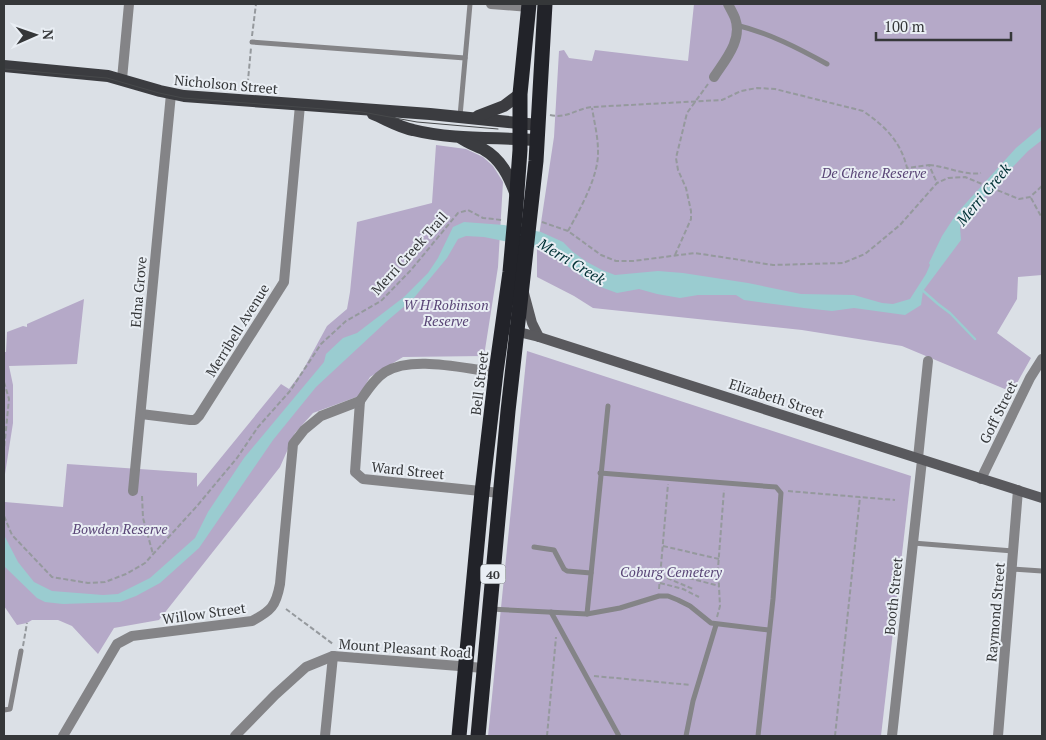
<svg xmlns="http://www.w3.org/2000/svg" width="1046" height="740" font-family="'PT Serif',serif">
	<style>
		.green { fill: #b5a9c8 }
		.water { fill: #9accd0 }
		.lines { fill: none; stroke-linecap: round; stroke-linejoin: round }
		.stream { stroke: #9accd0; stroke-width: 2.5 }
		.path { stroke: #95999d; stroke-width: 2; stroke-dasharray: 5 2.5; stroke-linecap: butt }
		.lane { stroke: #848487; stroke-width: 5 }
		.street { stroke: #848487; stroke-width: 10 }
		.secondary { stroke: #59595d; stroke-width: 10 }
		.primary { stroke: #3b3c40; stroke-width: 12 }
		.highway { stroke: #222329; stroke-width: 15 }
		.tram { stroke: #47494b; stroke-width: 1 }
		.labels { text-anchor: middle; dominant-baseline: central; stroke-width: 4; stroke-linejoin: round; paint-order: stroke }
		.shield { fill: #e9eef4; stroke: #6b6e71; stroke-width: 1 }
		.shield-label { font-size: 12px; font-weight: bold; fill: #353739 }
		.street-label { font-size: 14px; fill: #353739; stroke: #e9eef4 }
		.park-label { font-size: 14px; font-style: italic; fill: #594576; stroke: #e9eef4 }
		.water-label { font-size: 15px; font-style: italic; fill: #003135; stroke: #e9eef4 }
	</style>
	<rect width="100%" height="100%" fill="#dbe0e6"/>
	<g class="green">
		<path d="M694,4H1042V275L1018,277L1017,299L997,333L1031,358L1012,392L902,346L802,330L593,308L574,296L537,277V249L554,137L559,51L564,50L569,58L592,61L595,50L688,61Z"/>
		<path d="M436,145L466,149L483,157L493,166L503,182L498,267L484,356L403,357L370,377L359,396L313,413L295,433L280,467L159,620L114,628L98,654L72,626L58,620H32L27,623L17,625L4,606V352H6L7,332L23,326L27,327V324L84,299L77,364L9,366L13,385V423L5,474V502L63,507L67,464L197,473V487L281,384L289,389L302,372L327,326L347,309L350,292L357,222L432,203Z"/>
		<path d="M527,351L911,476L881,736H488Z"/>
	</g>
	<path class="water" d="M1042,126V140L1028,151L963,219L960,227L961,240L923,291L921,305L905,315L854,308L832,311L804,308L744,300L736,295H698L680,298L657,294L639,289L617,293L598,286L587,280L552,255L538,248L484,237L466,236L458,239L447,258L413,299L387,321L316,387L273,440L199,548L160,583L136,596L120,602L63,604L45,602L37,598L4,566V535L18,562L34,582L52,591L103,595L118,594L150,578L195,538L208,512L244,458L324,362L326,354L343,338L357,333L404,297L428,273L438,258L453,227L464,222L504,225L541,232L563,242L573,252L587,262L602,270L615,275L658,271L683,273L748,283L801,294L854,295L882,303L893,304L910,299L926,274L930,265L929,263L942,236L957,213L1016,148Z"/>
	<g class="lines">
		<path class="stream" d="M921,289L938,304L950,313L975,339"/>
		<g class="path">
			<path d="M252,36L256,4"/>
			<path d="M247,91L251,48"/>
			<path d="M550,115C567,119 575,109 592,107L722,100L741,91L757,88L775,89L863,111C885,126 901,142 907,168L929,165L937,183"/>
			<path d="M929,165C946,166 964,176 981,173"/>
			<path d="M1031,198L1042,218"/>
			<path d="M542,222L568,231L601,255L616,261H633L695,253L773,265L843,263L865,254L900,225L937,183L948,178L965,177L1019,199L1030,197L1042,186"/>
			<path d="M568,231C580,209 599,176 598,151C598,136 594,121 592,108"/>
			<path d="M675,255L691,219V211L686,188L678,170L676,158L687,113L708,84"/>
			<path d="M4,382L9,399L4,449"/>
			<path d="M788,491L895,500"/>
			<path d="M142,496L143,518L153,554"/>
			<path d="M4,516L12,535L52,577L88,583L105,582L126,574L145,563L197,506L237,458L258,427L290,391L321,344L346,321L381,301L411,270L458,213L468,210L483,218L502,220"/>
			<path d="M663,546L719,559"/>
			<path d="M660,575L693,589"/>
			<path d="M689,578L719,586"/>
			<path d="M660,583L683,589L699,597"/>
			<path d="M659,589L668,484"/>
			<path d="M286,609L333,644"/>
			<path d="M717,617L720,606L718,568L724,490"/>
			<path d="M23,646L27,623"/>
			<path d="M594,676L691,685"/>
			<path d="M506,736H517"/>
			<path d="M547,736L556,637"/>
			<path d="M835,736L860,497"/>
		</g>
		<g class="lane">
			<path d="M736,25C769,33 798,48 827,64"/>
			<path d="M252,42L465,58"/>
			<path d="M460,116L470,4"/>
			<path d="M600,473L776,487L781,493L773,599L758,736"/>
			<path d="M913,543L1013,551"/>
			<path d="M534,547L554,550L564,569L567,571L591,573"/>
			<path d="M1012,569L1042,571"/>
			<path d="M490,609L587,614L620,608L659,596H668L678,600L690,606L711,623L769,630"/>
			<path d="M551,612L619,736"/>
			<path d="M587,614L608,406"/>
			<path d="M4,710L10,709L21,651"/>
			<path d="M686,736L693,701L716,625"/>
		</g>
		<g class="street">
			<path d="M491,4L529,7"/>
			<path d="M714,77C725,60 743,40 735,18C733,13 730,8 728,4"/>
			<path d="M122,79L129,4"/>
			<path d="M360,401L355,472L363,479L500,493"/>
			<path d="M360,401C367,391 374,379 385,372C413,355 464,369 496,372"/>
			<path d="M141,414L190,420H195L199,416L284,282L300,105"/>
			<path d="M918,458L928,361"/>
			<path d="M981,479L1030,378L1042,359"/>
			<path d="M133,491L171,94"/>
			<path d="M63,736L117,644L132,636L252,621C271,611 276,606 280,584L293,444L304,430L321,416L360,401"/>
			<path d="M235,736L275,695L306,667L333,656L484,668"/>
			<path d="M325,736L333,656"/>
			<path d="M892,736L922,460"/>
			<path d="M998,736L1018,490"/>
		</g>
		<g class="secondary">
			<path d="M524,293L532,323L539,337"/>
			<path d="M502,328L539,337L1042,498"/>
		</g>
		<g class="primary">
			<path d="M4,66L108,76L160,91L184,96L430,114L538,125"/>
			<path d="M373,114C386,119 398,127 413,130C453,140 496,137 537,140"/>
			<path d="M478,116L504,106L520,94"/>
			<path d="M461,138C468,143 475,145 483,149C501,159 509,176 516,195"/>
		</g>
		<g class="highway">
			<path d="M459,736L482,492L496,372L510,272L516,205L520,150V94L529,4"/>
			<path d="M478,736L508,411L536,161L545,4"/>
		</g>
		<path class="tram" d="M4,69L107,78L159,93L183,98L362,112L417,122L498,129"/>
	</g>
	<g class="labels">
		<rect class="shield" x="480.5" y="564.5" width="25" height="19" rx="4"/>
		<g class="shield-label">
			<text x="493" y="574">40</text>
		</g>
		<g class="street-label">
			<text transform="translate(226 84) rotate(5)">Nicholson Street</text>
			<text transform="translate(409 253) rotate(-48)">Merri Creek Trail</text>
			<text transform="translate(138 292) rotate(-85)">Edna Grove</text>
			<text transform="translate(237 330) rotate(-58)">Merribell Avenue</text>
			<text transform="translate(479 383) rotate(-83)">Bell Street</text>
			<text transform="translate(777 398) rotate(18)">Elizabeth Street</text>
			<text transform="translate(998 412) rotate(-64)">Goff Street</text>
			<text transform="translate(408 470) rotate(6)">Ward Street</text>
			<text transform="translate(893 596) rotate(-84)">Booth Street</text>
			<text transform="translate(995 612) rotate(-85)">Raymond Street</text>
			<text transform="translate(204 613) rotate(-8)">Willow Street</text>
			<text transform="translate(405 648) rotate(4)">Mount Pleasant Road</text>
		</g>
		<g class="park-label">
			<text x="874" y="172">De Chene Reserve</text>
			<text x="446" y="304">W H Robinson<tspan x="446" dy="16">Reserve</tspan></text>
			<text x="120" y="528">Bowden Reserve</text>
			<text x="671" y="571">Coburg Cemetery</text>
		</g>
		<g class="water-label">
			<text transform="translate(983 194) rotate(-50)">Merri Creek</text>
			<text transform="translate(572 261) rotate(31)">Merri Creek</text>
		</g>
	</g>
	<rect width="1046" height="740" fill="none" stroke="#353739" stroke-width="10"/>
	<g transform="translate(35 35) rotate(88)" stroke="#e9eef4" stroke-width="4" paint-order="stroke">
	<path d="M0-4L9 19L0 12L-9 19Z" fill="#353739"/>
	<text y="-8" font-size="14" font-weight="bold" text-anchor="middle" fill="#353739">N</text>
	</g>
	<path d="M876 32v8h135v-8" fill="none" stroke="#353739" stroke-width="2.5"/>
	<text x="884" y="32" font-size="15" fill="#353739" stroke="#e9eef4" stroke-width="4" paint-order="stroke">100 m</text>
</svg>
